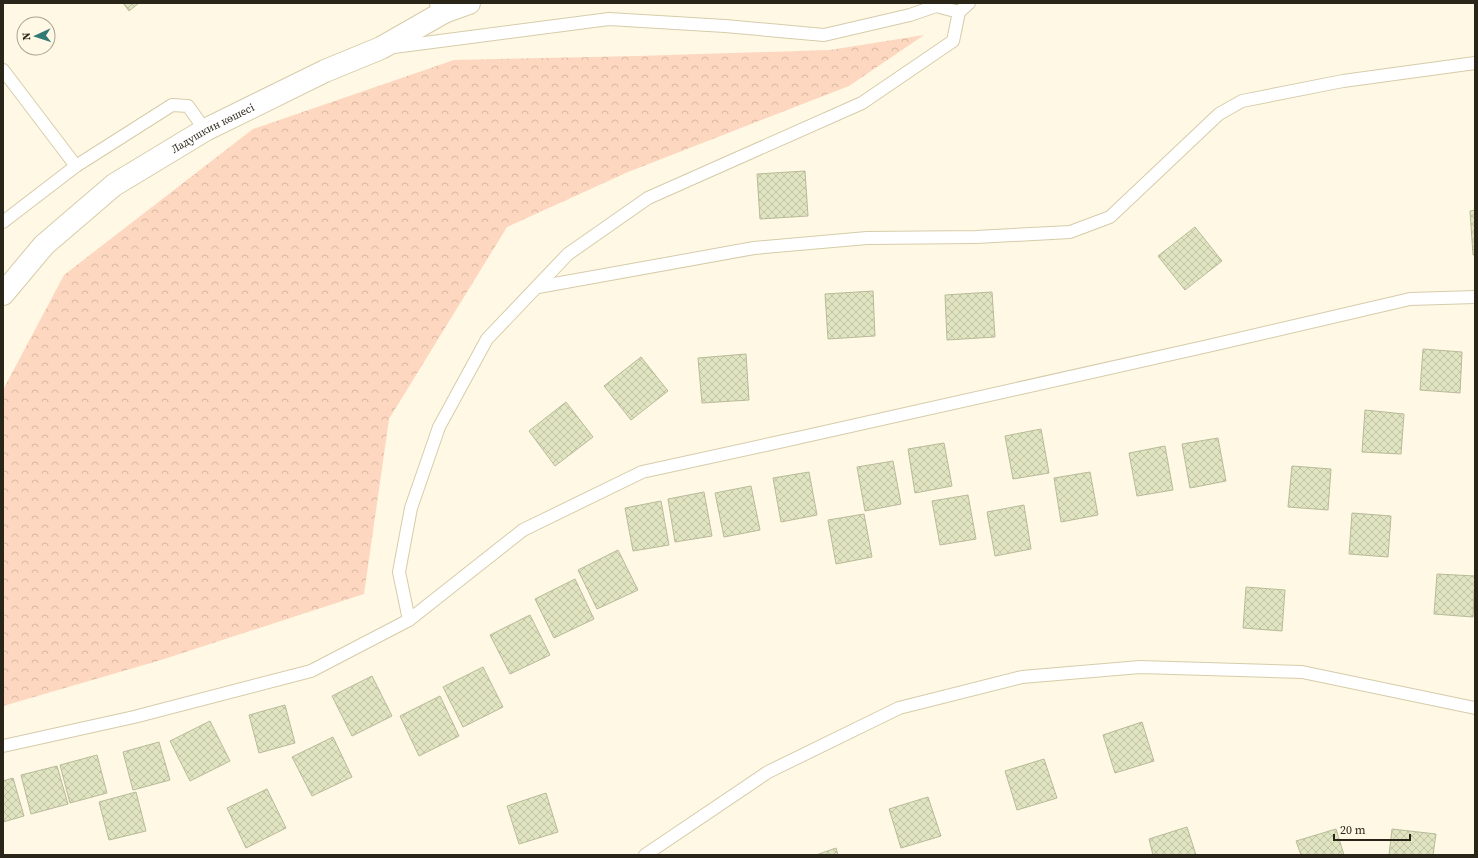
<svg xmlns="http://www.w3.org/2000/svg" width="1478" height="858" font-family="'Source Serif 4',serif">
	<style>
		.forest { fill: url(#forest-crowns) }
		.building { fill: url(#building-cross-hatch); stroke: #b8bb99 }
		.lines { fill: none; stroke-linecap: round; stroke-linejoin: round }
		.service-casing { stroke: #d6ccaa; stroke-width: 14 }
		.minor-casing { stroke: #d6ccaa; stroke-width: 24 }
		.service { stroke: #fff; stroke-width: 12 }
		.minor { stroke: #fff; stroke-width: 22 }
		.labels { text-anchor: middle; dominant-baseline: central; stroke-width: 3; stroke-linejoin: round; paint-order: stroke }
		.street-label { font-size: 11px; fill: #292518; stroke: #fff8e4 }
	</style>
	<defs>
		<pattern id="forest-crowns" width="20" height="18" patternUnits="userSpaceOnUse"><rect width="20" height="18" fill="#fdd7bf"/><path d="M2 6a3 3 0 1 1 6 0M12 15a3 3 0 1 1 6 0" fill="none" stroke="#d9b8a3"/></pattern>
		<pattern id="building-cross-hatch" width="8" height="8" patternUnits="userSpaceOnUse"><rect width="8" height="8" fill="#e1e4c1"/><path d="M0 0l8 8M0 8l8-8" fill="none" stroke="#c1c3a5"/></pattern>
	</defs>
	<rect width="100%" height="100%" fill="#fff8e4"/>
	<path class="forest" d="M924,35L849,86L628,172L507,227L389,419L364,594L161,660L3,706V390L64,275L253,129L454,60L638,56L830,50Z"/>
	<g class="building">
		<path d="M123,3H139L129,11Z"/>
		<path d="M805,171L808,216L760,219L757,174Z"/>
		<path d="M1475,210V255H1473L1470,211Z"/>
		<path d="M1195,227L1222,261L1185,290L1158,256Z"/>
		<path d="M873,291L875,336L828,339L825,294Z"/>
		<path d="M992,292L995,337L947,340L945,295Z"/>
		<path d="M1423,349L1462,352L1460,393L1420,390Z"/>
		<path d="M746,354L749,400L702,403L698,358Z"/>
		<path d="M641,357L668,391L631,420L604,386Z"/>
		<path d="M566,402L593,437L555,466L529,431Z"/>
		<path d="M1365,410L1404,414L1401,454L1362,452Z"/>
		<path d="M1041,429L1049,473L1013,479L1005,436Z"/>
		<path d="M1218,438L1226,481L1190,488L1182,444Z"/>
		<path d="M944,443L952,486L915,493L908,449Z"/>
		<path d="M1165,446L1173,490L1137,496L1129,453Z"/>
		<path d="M893,461L901,504L865,511L857,467Z"/>
		<path d="M1292,466L1331,469L1328,510L1288,507Z"/>
		<path d="M809,472L817,515L781,522L773,478Z"/>
		<path d="M1090,472L1098,515L1061,522L1054,478Z"/>
		<path d="M751,486L760,530L724,537L715,493Z"/>
		<path d="M704,492L712,536L675,542L668,499Z"/>
		<path d="M968,495L976,539L940,545L932,501Z"/>
		<path d="M661,501L669,545L633,551L625,508Z"/>
		<path d="M1024,505L1031,549L995,556L987,512Z"/>
		<path d="M1352,513L1391,516L1388,557L1349,554Z"/>
		<path d="M864,514L872,557L836,564L828,520Z"/>
		<path d="M618,550L638,590L597,609L578,570Z"/>
		<path d="M1437,574L1475,576L1473,617L1434,614Z"/>
		<path d="M575,579L594,619L554,638L535,599Z"/>
		<path d="M1246,587L1285,590L1282,631L1243,628Z"/>
		<path d="M530,615L550,655L510,674L490,635Z"/>
		<path d="M483,667L503,707L463,727L443,687Z"/>
		<path d="M372,676L392,716L352,736L332,696Z"/>
		<path d="M440,696L459,736L419,756L400,716Z"/>
		<path d="M285,705L295,743L259,753L249,715Z"/>
		<path d="M210,721L230,761L190,781L170,741Z"/>
		<path d="M1142,722L1154,761L1115,773L1103,735Z"/>
		<path d="M333,737L352,777L312,796L292,757Z"/>
		<path d="M159,742L170,780L133,790L123,752Z"/>
		<path d="M97,755L107,793L70,803L60,765Z"/>
		<path d="M1044,759L1057,798L1017,810L1005,771Z"/>
		<path d="M57,766L68,804L31,814L21,775Z"/>
		<path d="M13,778L24,816L3,822V781Z"/>
		<path d="M267,789L286,828L246,848L227,808Z"/>
		<path d="M136,792L146,831L109,840L99,802Z"/>
		<path d="M546,793L558,832L519,844L507,806Z"/>
		<path d="M928,797L941,836L901,848L889,809Z"/>
		<path d="M1187,827L1196,855H1153L1149,839Z"/>
		<path d="M1336,829L1344,855H1301L1296,841Z"/>
		<path d="M1392,829L1436,834L1433,855H1389Z"/>
		<path d="M836,848L838,855H816Z"/>
	</g>
	<g class="lines">
		<g class="service-casing">
			<g id="service">
				<path d="M394,47L609,19L725,26L824,35L910,15L936,6L959,12"/>
				<path d="M3,70L76,166"/>
				<path d="M3,222L76,166L172,105L188,106L205,130"/>
				<path d="M538,287L754,248L867,238L976,237L1070,232L1110,217L1219,114L1242,101L1343,81L1475,63"/>
				<path d="M409,620L399,572L411,508L439,427L487,339L568,254L648,198L862,103L953,41L959,12L969,3"/>
				<path d="M3,746L134,717L311,671L409,620L523,530L642,472L802,437L1208,346L1410,299L1475,297"/>
				<path d="M645,855L768,772L899,708L1022,677L1140,667L1302,672L1475,708"/>
			</g>
		</g>
		<g class="minor-casing">
			<g id="minor">
				<path d="M444,12L469,3"/>
				<path id="s1" d="M3,294L44,245L114,185L205,130L325,71L381,48L444,12L441,3"/>
			</g>
		</g>
		<use href="#service" class="service"/>
		<use href="#minor" class="minor"/>
	</g>
	<g class="labels">
		<g class="street-label">
			<text stroke="none"><textPath href="#s1" startOffset="270">Ладушкин көшесі</textPath></text>
		</g>
	</g>
	<rect width="1478" height="858" fill="none" stroke="#292518" stroke-width="8"/>
	<g transform="translate(36 36) rotate(267)"><circle r="19" fill="#fff8e4" stroke="#a9a492"/>
	<path d="M0-3L7 15L0 10L-7 15Z" fill="#327a74"/>
	<text y="-6" font-size="11" font-weight="bold" text-anchor="middle" fill="#292518">N</text>
	</g>
	<path d="M1334 834v6h76v-6" fill="none" stroke="#292518" stroke-width="2"/>
	<text x="1340" y="834" font-size="12" fill="#292518" stroke="#fff8e4" stroke-width="3" paint-order="stroke">20 m</text>
</svg>
